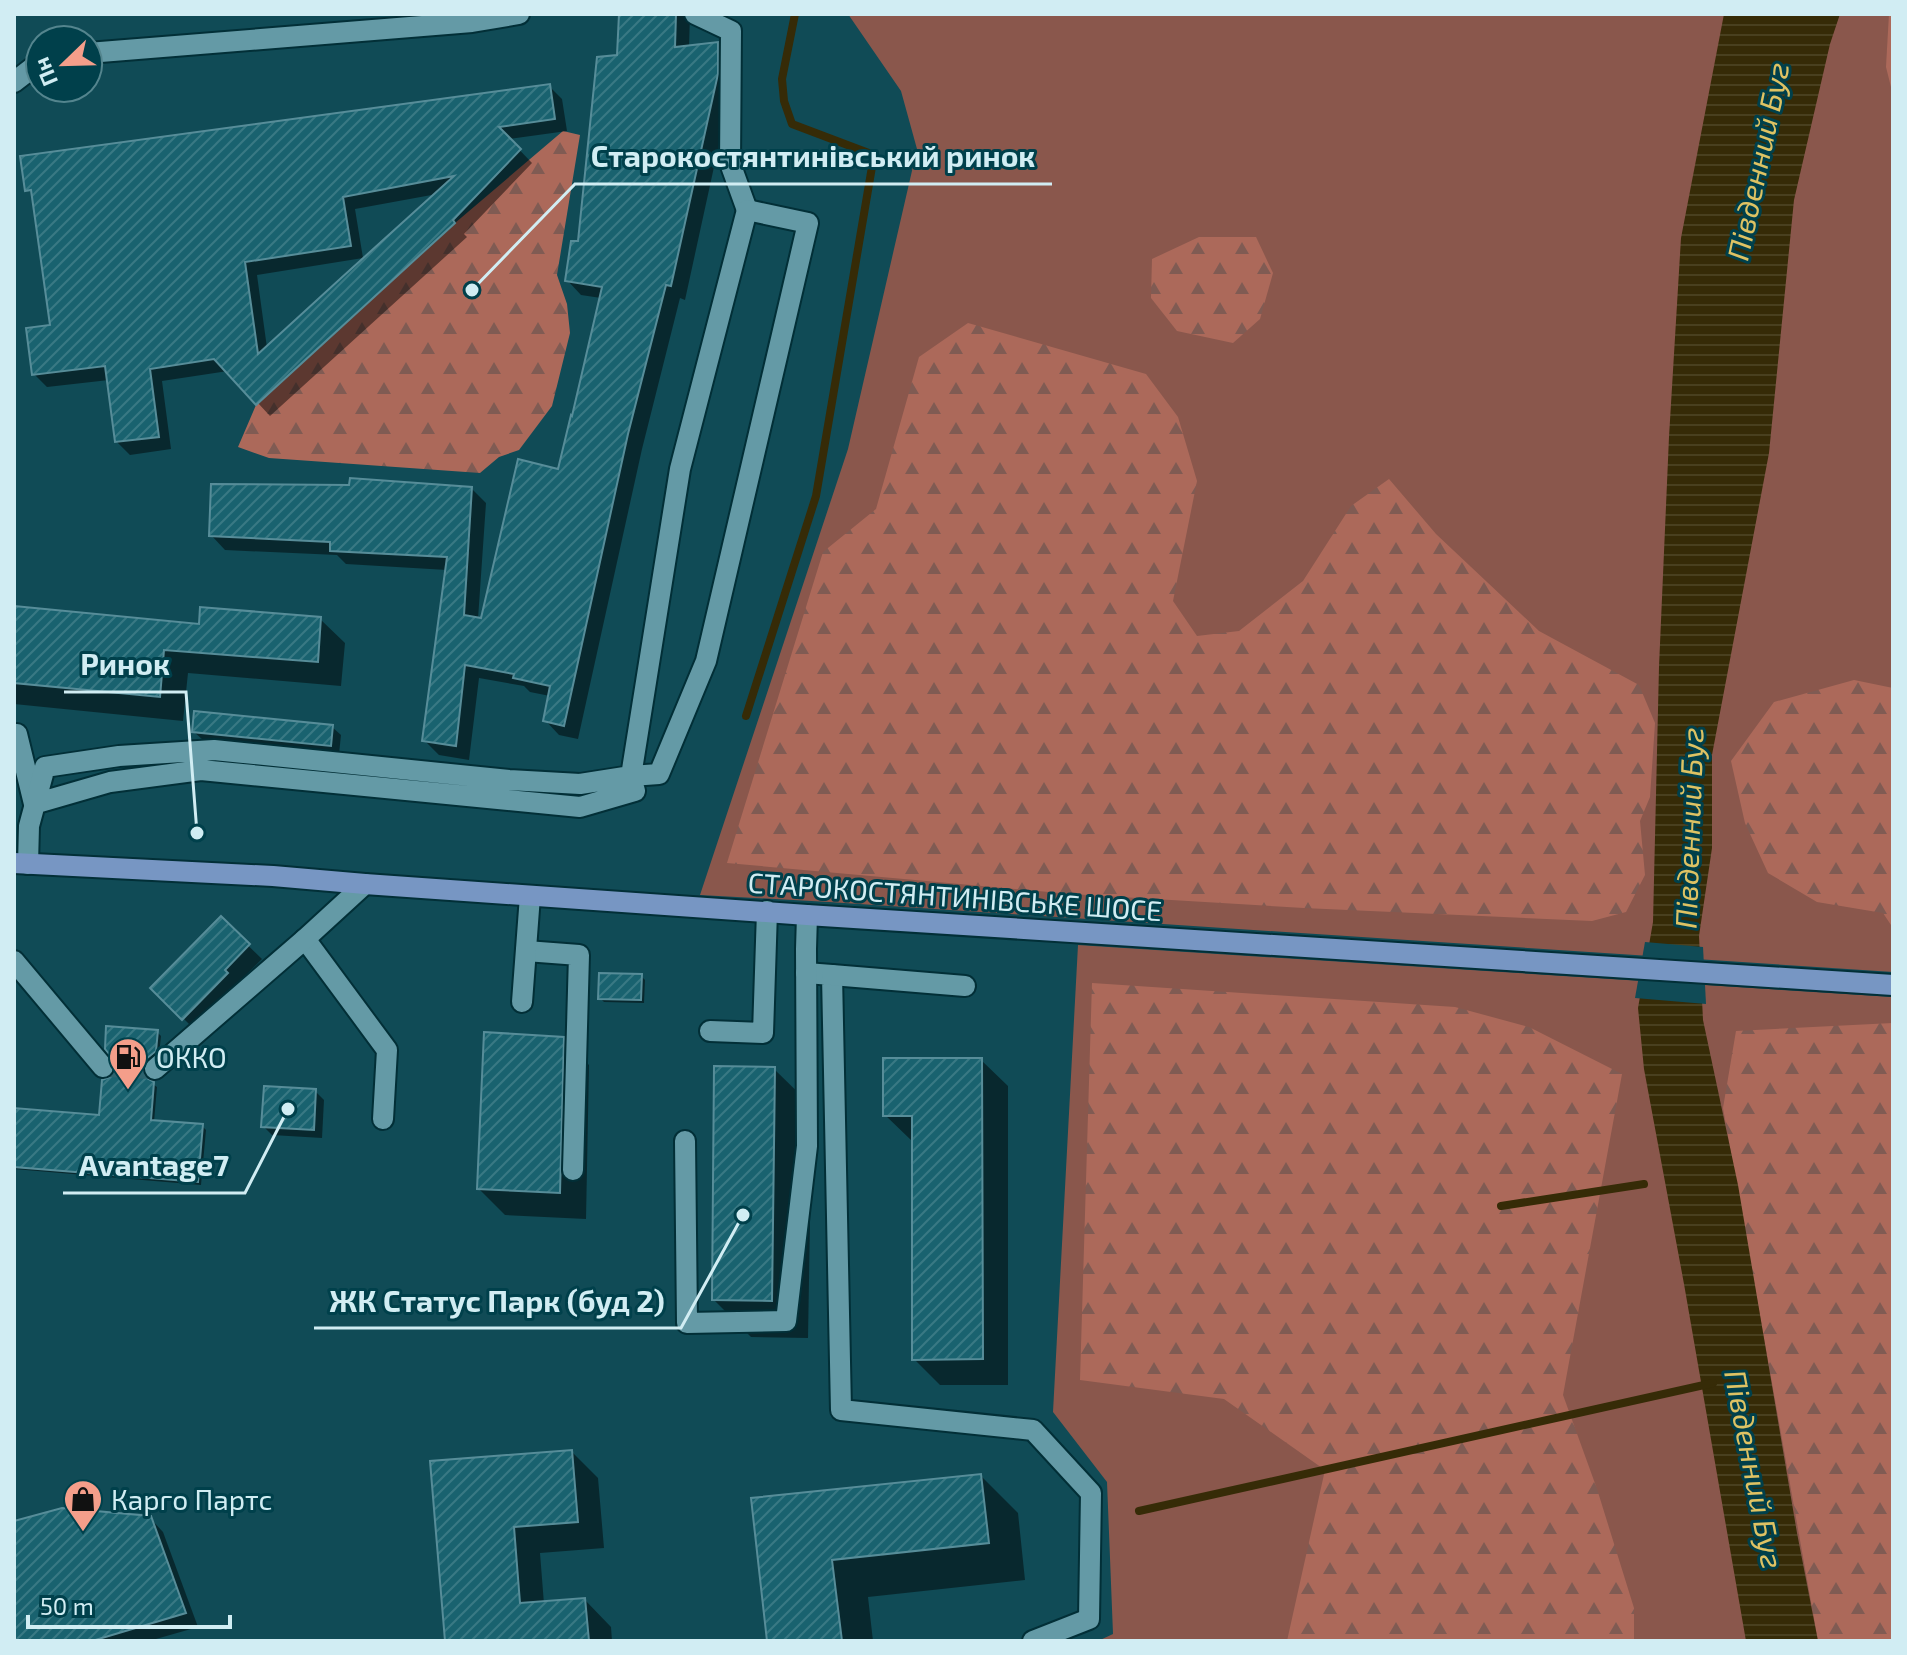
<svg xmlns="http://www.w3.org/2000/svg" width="1907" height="1655" font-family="'Exo 2',sans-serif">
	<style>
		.green { fill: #8a574c }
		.forest { fill: url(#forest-firs) }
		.water { fill: url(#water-rules) }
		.pier { fill: #104b56 }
		.shadow { fill: #0007; fill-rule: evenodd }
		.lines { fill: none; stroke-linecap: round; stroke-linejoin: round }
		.stream { stroke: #362b07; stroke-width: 8 }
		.building { fill: url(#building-hatch); stroke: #578d99; stroke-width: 2; fill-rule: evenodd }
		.minor-tunnel { stroke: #2d636e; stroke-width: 20; stroke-dasharray: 20 10; stroke-linecap: butt }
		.minor-casing { stroke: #022f37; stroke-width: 24 }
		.major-casing { stroke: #022f37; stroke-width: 24 }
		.minor { stroke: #649aa6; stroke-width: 20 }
		.major { stroke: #7796c3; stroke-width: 20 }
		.labels { text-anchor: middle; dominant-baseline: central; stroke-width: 6; stroke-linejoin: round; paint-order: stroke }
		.street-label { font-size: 28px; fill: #d1edf3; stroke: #00404b }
		.poi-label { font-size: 28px; fill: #d1edf3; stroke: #00404b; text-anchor: start }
		.water-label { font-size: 30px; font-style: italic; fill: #dec263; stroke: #00404b }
		.leader { fill: none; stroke: #d1edf3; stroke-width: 3 }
		.callout-dot { fill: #d1edf3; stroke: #00404b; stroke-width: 3 }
		.callout-label { font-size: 30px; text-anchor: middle; font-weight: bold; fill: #d1edf3; stroke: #00404b; stroke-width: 6; stroke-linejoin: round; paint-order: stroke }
	</style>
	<defs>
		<pattern id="forest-firs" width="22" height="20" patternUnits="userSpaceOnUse" patternTransform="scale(2)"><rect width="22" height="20" fill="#ac695a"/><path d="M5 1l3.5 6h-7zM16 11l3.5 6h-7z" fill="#805b53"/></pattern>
		<pattern id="water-rules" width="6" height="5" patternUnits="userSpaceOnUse" patternTransform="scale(2)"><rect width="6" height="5" fill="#362b07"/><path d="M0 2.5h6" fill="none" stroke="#49401f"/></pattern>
		<pattern id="building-hatch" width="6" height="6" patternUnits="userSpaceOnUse" patternTransform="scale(2)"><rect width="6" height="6" fill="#19626f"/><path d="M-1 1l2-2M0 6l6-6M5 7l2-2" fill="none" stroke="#397984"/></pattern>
	</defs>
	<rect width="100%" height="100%" fill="#104b56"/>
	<g class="green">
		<path d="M848,14H1893V972L829,902L700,895L848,449L917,149L901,91Z"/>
		<path d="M1078,945L1893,997V1641H1098L1113,1634L1107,1482L1053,1412Z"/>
	</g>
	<g class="forest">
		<path d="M1889,14H1893V95L1886,67Z"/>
		<path d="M563,131L580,135L557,275L567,304L570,333L552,406L519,450L499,457L480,473L269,458L238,447L256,405L455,223Z"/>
		<path d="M1199,237H1256L1273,273L1260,319L1233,343L1177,331L1151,298L1152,259Z"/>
		<path d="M968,323L1146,374L1178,417L1197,481L1173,601L1197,636L1239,631L1303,581L1351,506L1389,479L1436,534L1539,631L1639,685L1655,723L1650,797L1640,821L1645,875L1626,912L1592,921L1304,908L1071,894L727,863L823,552L876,509L919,357Z"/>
		<path d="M1854,680L1893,688V928L1883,913L1817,902L1768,873L1745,823L1731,761L1774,702Z"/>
		<path d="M1092,983L1455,1007L1529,1027L1622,1074L1563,1395L1597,1489L1634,1608V1641H1287L1325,1470L1224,1399L1080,1380Z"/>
		<path d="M1893,1023V1641H1818L1723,1108L1736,1031Z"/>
	</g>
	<path class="water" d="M1724,14H1840L1830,44L1794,200L1769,453L1712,755V848L1699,936L1703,1020L1738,1185L1797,1533L1818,1641H1746L1684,1284L1644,1069L1638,1008L1653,922L1659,667L1669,437L1681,238Z"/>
	<path class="pier" d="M1645,942L1703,947L1706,1004L1635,998Z"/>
	<g class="shadow">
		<path d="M621,14H690L689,48L713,45L727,59L731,89L685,300L680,298L642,449L578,739L559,735L545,720L550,696L530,692L524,686L479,678L469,760L439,755L424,740L447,570L346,564L337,555L225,550L211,535L472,489L486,503L478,619L482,620L560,471L601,298L581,295L567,280L580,243L619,57Z"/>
		<path d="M549,86L562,99L567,131L509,139L532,163L464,234L467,237L270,416L228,371L162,381L171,449L130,455L117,442L109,380L47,387L34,374L53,327ZM437,194L267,348L257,275L363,258L355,209Z"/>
		<path d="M14,608L201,626L320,619L345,643L341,686L188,673L183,721L14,704Z"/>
		<path d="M332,727L341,735L339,754L203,740L194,732Z"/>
		<path d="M221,919L262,959L237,984L240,988L197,1032L153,988Z"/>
		<path d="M641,976L645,980L644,1003L604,1002L600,998Z"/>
		<path d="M157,1032L161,1036L159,1055L145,1070L147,1080L157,1087L154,1122L202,1126L206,1130L201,1185L14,1169V1110L101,1117L118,1065Z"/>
		<path d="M563,1039L589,1065L586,1219L505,1215L479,1189Z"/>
		<path d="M981,1060L1008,1086V1385H940L914,1359V1141H912L885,1115Z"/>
		<path d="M774,1069L812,1106L808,1338L751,1337L714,1300Z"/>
		<path d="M315,1091L324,1100L322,1138L272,1135L263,1126Z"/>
		<path d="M572,1452L598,1478L604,1548L540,1553L544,1604L585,1600L611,1627L612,1641H447L432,1463Z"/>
		<path d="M981,1476L1018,1513L1025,1580L868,1597L873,1641H769L753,1500Z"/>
		<path d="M150,1518L163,1532L198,1627L149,1641H14V1523Z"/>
	</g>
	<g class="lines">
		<g class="stream">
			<path d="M746,716L816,496L874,155L792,124L784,101L782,79L795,14"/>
			<path d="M1501,1206L1644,1184"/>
			<path d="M1139,1511L1713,1383"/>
		</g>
	</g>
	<g class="building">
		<path d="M619,14H676L675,47L718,42V74L671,286L666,285L628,434L564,726L543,721L550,686L513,678L514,674L465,665L456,746L422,741L447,557L330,551V542L209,536L211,484L349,485L350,478L472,487L464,615L481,618L518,459L558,469L571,415L572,416L602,287L565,281L571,241H578L597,57L617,55Z"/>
		<path d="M550,84L555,119L499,127L521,149L453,220L455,223L256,405L214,359L150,369L159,437L115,442L105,366L32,375L26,328L50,325L31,190L25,191L20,156ZM454,176L340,279L258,354L245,262L351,246L343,197Z"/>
		<path d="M14,606L199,624L200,607L321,617L318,662L164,650L160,697L14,683Z"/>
		<path d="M194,711L333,725L331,746L192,732Z"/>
		<path d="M221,916L250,944L225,970L228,973L182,1020L150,988Z"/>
		<path d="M599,973L642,974L641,1000L598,999Z"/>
		<path d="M106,1026L158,1030L156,1051L146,1059L143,1066L145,1077L154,1082L151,1120L203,1124L198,1182L14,1167V1108L99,1115L102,1080L112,1076L116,1066L113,1059L105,1049Z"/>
		<path d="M484,1032L564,1037L560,1193L477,1189Z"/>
		<path d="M883,1058H982L983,1359L912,1360V1116H883Z"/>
		<path d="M714,1066L775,1067L772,1301L712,1300Z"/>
		<path d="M264,1086L316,1089L314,1130L261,1127Z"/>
		<path d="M572,1450L578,1522L514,1527L520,1603L585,1598L589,1641H445L430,1461Z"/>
		<path d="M981,1474L989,1543L832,1560L842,1641H767L751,1498Z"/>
		<path d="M62,1508L151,1516L186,1613L92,1641H14V1521Z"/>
	</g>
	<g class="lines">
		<path class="minor-tunnel" d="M103,1067L155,1069"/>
		<g class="minor-casing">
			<g id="minor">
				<path d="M695,14L731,31L730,163L747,210"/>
				<path d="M88,53L472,22L519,14"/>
				<path d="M14,82L40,62"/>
				<path d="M14,734H17L34,804"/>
				<path d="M28,864L29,826L45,767L119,756L214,750L509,780L580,784L631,776L659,774L706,661L808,223L747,210L680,469L631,776L635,791L580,807L201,770L110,782L34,804"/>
				<path d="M305,939L387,1050L383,1119"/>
				<path d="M526,951L579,955L573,1170"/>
				<path d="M14,961L103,1067"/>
				<path d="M806,973L832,975L841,1410L1033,1430L1091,1493L1089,1619L1033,1641"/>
				<path d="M832,975L965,986"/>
				<path d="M522,1002L530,896"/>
				<path d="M710,1031L763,1033L767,911"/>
				<path d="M155,1069L305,939L365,884"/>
				<path d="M685,1141L687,1323L786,1321L807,1146L806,949L807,915"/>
			</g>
		</g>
		<g class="major-casing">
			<path id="major" d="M14,863L273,876L365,884L807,915L1893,985"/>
		</g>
		<use href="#minor" class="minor"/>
		<use href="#major" class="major"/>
	</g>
	<defs>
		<g id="fuel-pin" transform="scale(2)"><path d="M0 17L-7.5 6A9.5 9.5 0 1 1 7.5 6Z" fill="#f49e8a" stroke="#00404b"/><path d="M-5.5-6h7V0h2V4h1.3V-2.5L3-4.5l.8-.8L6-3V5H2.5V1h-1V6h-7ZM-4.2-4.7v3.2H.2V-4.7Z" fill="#111"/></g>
		<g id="shop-pin" transform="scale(2)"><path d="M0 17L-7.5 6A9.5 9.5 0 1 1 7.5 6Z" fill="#f49e8a" stroke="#00404b"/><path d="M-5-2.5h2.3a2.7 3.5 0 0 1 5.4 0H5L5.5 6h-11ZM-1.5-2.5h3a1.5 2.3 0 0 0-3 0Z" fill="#111"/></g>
	</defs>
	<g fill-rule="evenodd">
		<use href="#fuel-pin" x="128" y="1057"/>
		<use href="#shop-pin" x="83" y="1499"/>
	</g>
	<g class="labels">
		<g class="street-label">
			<text transform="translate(955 896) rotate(4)">СТАРОКОСТЯНТИНІВСЬКЕ ШОСЕ</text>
		</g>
		<g class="poi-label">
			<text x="156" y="1057">ОККО</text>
			<text x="111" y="1499">Карго Партс</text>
		</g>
		<g class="water-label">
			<text transform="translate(1757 161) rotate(-78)">Південний Буг</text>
			<text transform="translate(1688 828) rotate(-88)">Південний Буг</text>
			<text transform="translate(1755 1469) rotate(79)">Південний Буг</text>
		</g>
	</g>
	<path class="leader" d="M472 290L575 184H1052M197 833L186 692H64M288 1109L245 1193H63M743 1215L681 1328H314"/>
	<g class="callout-dot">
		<circle cx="472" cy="290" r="8"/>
		<circle cx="197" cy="833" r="8"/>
		<circle cx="288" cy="1109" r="8"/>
		<circle cx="743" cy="1215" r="8"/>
	</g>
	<g class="callout-label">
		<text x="813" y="167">Старокостянтинівський ринок</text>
		<text x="125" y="675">Ринок</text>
		<text x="154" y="1176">Avantage7</text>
		<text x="497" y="1312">ЖК Статус Парк (буд 2)</text>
	</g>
	<rect width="1907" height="1655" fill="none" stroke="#d1edf3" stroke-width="32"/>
	<g transform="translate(64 64) rotate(247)"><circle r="38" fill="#00404b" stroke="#54858e" stroke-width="2"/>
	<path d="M0-6L14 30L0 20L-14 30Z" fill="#f49e8a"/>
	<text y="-12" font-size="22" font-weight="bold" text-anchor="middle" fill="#d1edf3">Пн</text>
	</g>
	<path d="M28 1615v12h202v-12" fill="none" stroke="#d1edf3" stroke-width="4"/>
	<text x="40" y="1615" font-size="24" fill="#d1edf3" stroke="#00404b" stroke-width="6" paint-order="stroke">50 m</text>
</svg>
